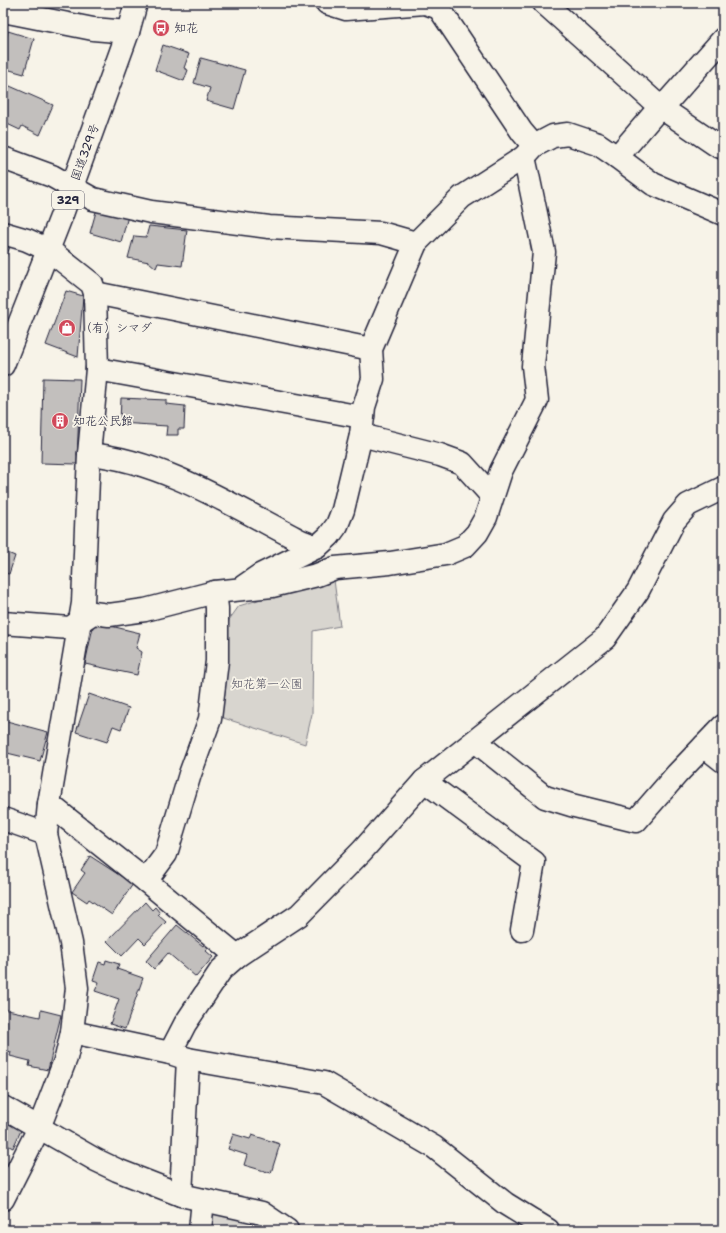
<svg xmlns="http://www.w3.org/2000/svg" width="726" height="1233" font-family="'Shantell Sans','Klee One',sans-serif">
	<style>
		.green { fill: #d8d5cf; stroke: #7d7c85 }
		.building { fill: #c2bfbd; stroke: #22223b }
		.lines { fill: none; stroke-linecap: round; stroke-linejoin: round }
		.minor-casing { stroke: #22223b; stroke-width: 25 }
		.highway-casing { stroke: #22223b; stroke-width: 25 }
		.minor { stroke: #f7f3e8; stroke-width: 22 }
		.highway { stroke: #f7f3e8; stroke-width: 22 }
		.labels { text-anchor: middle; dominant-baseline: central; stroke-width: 3.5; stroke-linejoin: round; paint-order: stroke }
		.shield { fill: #f7f3e8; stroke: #62616f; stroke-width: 1 }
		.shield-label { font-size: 11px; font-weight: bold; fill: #22223b }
		.poi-label { font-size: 12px; fill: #22223b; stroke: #f7f3e8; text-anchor: start }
		.street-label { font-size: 12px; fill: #22223b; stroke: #f7f3e8 }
		.park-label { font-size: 12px; fill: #504f60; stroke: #f7f3e8 }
	</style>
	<rect width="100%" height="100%" fill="#f7f3e8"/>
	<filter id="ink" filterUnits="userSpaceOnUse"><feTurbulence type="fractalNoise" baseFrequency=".025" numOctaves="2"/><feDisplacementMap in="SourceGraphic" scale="8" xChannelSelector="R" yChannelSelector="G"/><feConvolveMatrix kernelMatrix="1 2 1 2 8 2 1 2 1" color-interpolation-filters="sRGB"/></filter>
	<g filter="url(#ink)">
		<g class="green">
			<path d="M334,580L340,626L313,631L312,714L305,744L217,716L225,643L229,620L239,606L280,593Z"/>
			<path d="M203,1200L287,1230H200Z"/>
		</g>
		<g class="building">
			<path d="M8,31L34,39L24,74L3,68V50Z"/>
			<path d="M163,45L189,54L184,68L188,70L184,81L155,70Z"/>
			<path d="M201,58L245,70L234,109L206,101L210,88L194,83Z"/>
			<path d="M3,83L53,105L40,135L22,126L20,130L3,122Z"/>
			<path d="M97,208L128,216L121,242L90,233Z"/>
			<path d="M149,226L187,230L182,266L158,263L156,268L149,262L128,258L134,236L146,237Z"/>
			<path d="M3,244L10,247L3,263Z"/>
			<path d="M66,291L83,296L78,357L46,345Z"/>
			<path d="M43,378L80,379L77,464L41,463Z"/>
			<path d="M121,398L166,400V404L185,406L184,429H178V435H166L167,426L120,423Z"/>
			<path d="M5,552L15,556L9,574L4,573L3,576V557Z"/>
			<path d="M94,622L140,633L136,648L142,652L137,675L85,664Z"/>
			<path d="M89,694L129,708L121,729L113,726L107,742L76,732Z"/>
			<path d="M3,720L48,732L40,761L3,752Z"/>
			<path d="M90,856L133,884L112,915L89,899L87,902L72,892L85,873L81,870Z"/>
			<path d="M145,902L152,910L155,907L160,913L158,915L166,922L145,944L139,938L122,956L107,941Z"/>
			<path d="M177,925L203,946L205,943L210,947L206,951L213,957L196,977L168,953L154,969L146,961Z"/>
			<path d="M106,960L119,964L117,969L143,978L125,1029L110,1024L119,999L95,991L99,982L93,980L99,962L105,964Z"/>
			<path d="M3,1009L40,1017L41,1010L61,1015L48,1070L29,1066L30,1061L10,1056L11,1052L3,1050Z"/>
			<path d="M3,1117L23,1126L13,1148L3,1143Z"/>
			<path d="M233,1134L250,1139L252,1135L280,1144L271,1173L244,1165L247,1155L228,1149Z"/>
		</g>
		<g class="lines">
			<g class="minor-casing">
				<g id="minor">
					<path d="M327,3L346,9L425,3L439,8L522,132L534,146"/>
					<path d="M544,3L660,107L716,145L723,148"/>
					<path d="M3,11L93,29L128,32"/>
					<path d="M617,157L660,107L669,100L723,39"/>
					<path d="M3,158L52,176L93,199L151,212L269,227L381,233L416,243"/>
					<path d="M3,233L27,240L49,250L92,284L95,293L97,369L89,454L83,603L49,804L46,834L71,943L77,988L72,1032L66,1058L39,1128L3,1199"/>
					<path d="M95,293L371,349"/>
					<path d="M97,369L351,415L363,416"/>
					<path d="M361,435L440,455L462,463L492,496"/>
					<path d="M89,454C161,460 237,508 301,541L317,547"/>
					<path d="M244,586L260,575L317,547L329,536L337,525L343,510L361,435L364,407L373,379L371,349L416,243L462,197L524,157L534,146L553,136L568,134L598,144L617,157L653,184L723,214"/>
					<path d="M3,623L70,628L93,613L109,615L145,610L215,592L272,586L317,575L335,568L390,563L446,554L465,546L477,533L486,517L501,471L537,400L533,366L544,252L528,175L524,157"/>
					<path d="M475,741L545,797L571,805L636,821L677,774L723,726"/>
					<path d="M704,746L723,761"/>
					<path d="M424,781L534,862L522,930"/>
					<path d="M49,804L146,881L237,956"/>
					<path d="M3,819L46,834"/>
					<path d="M146,881L166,854L190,774L210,719L217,661V608L215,592"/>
					<path d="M72,1032L170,1053L188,1059L324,1083L434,1147L506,1204L548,1230"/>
					<path d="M170,1053L185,1024L221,970L237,956L299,915L362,851L424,781L605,638L638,591L674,521L688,505L723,488"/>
					<path d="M3,1107L96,1160L117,1170L181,1195L262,1213L287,1230"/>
					<path d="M181,1195L188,1059"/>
					<path d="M200,1230L203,1200"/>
				</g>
			</g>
			<g class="highway-casing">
				<path id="highway" d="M3,365L61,217L128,32L136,3"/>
			</g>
			<use href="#minor" class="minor"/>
			<use href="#highway" class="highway"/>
		</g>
	</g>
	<defs>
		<g id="bus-disc" transform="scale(0.9)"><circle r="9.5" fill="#d1495b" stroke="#f7f3e8"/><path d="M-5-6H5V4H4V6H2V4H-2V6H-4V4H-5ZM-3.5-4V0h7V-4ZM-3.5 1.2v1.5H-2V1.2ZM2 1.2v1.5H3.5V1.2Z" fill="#fff"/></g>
		<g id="shop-disc" transform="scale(0.9)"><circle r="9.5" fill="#d1495b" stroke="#f7f3e8"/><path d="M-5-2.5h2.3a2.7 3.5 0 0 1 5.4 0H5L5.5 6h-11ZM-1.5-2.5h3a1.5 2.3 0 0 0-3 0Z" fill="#fff"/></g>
		<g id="building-disc" transform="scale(0.9)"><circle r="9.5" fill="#d1495b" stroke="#f7f3e8"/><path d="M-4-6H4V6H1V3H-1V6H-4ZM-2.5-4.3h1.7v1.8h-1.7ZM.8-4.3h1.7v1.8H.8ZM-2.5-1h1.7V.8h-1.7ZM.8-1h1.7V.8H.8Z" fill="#fff"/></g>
	</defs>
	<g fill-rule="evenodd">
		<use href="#bus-disc" x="161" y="28"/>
		<use href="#shop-disc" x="67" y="328"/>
		<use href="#building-disc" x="60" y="421"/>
	</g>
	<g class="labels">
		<rect class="shield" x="52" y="191" width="32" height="18" rx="3"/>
		<g class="shield-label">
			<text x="68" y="200">329</text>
		</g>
		<g class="poi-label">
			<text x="174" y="28">知花</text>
			<text x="80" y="328">（有）シマダ</text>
			<text x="73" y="421">知花公民館</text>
		</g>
		<g class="street-label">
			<text transform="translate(85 152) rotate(-70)">国道329号</text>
		</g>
		<g class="park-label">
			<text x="267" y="684">知花第一公園</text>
		</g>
	</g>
	<rect width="726" height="1233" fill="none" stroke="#f7f3e8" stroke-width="16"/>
	<rect x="8" y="8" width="710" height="1217" fill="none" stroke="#22223b" stroke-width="1.5" filter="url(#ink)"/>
</svg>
